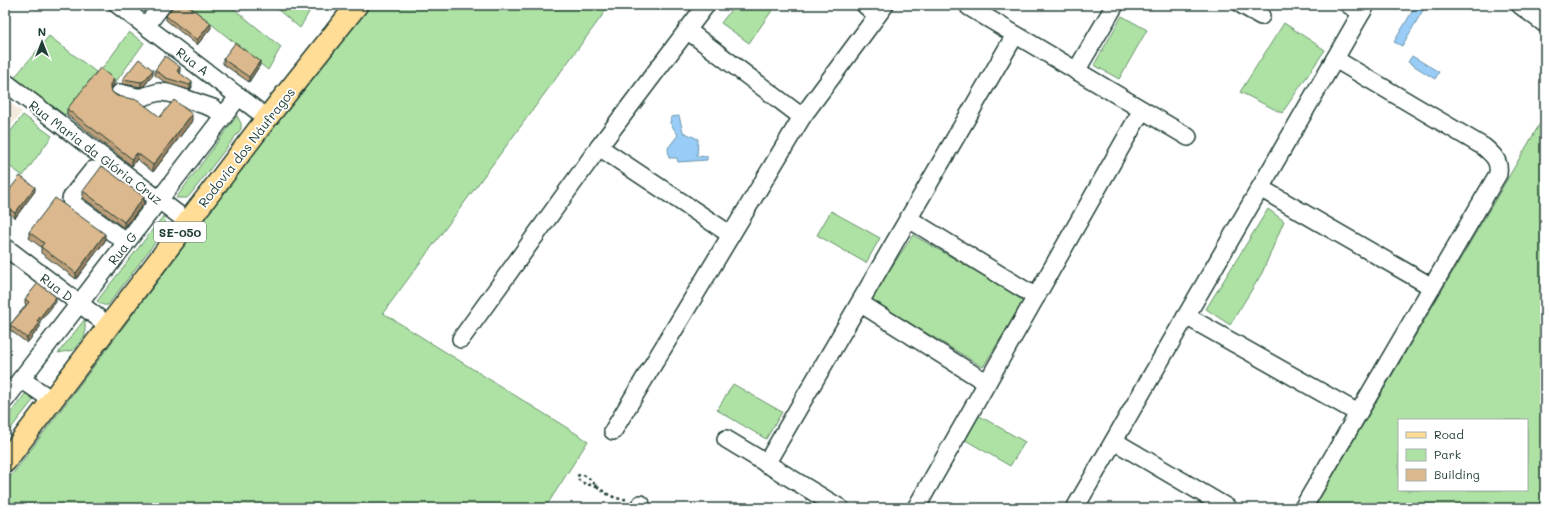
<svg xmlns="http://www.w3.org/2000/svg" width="1550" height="513" font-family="Mali,sans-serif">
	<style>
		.built { fill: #f4eadd }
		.green { fill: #aee2a4; stroke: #66906c; fill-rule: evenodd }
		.water { fill: #99cdf7; stroke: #6893a9 }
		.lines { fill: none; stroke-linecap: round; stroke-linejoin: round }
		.minor-casing { stroke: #1f3d34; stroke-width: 20 }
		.major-casing { stroke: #1f3d34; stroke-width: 24 }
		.path { stroke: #1f3d34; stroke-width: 2.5; stroke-dasharray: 3 3; stroke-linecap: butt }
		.minor { stroke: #fff; stroke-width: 17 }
		.major { stroke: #ffdd96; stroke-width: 21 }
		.wall { fill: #bc9e79; stroke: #1f3d34 }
		.shaded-wall { fill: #998163; stroke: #1f3d34 }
		.building { fill: #dbb88d; stroke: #1f3d34 }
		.labels { text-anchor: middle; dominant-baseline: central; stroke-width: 3.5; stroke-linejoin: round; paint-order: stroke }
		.shield { fill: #fff; stroke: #627771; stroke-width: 1 }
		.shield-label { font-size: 12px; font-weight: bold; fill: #1f3d34 }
		.street-label { font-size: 13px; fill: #1f3d34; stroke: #fff }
	</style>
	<rect width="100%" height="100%" fill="#fff"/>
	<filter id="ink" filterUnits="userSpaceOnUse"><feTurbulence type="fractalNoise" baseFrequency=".025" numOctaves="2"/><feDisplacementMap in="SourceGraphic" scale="8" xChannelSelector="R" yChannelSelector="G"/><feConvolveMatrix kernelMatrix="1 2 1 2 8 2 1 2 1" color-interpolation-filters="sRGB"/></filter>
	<g filter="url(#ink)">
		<path class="built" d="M5,99L22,112L5,133Z"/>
		<g class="green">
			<path d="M188,5H229L281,47L268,70Z"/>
			<path d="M272,5H313L300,28Z"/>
			<path d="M370,5H610L383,313L588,441L545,508H5V484L261,144Z"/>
			<path d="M735,5H776L749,43L721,23Z"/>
			<path d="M1122,16L1147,30L1119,79L1094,65Z"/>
			<path d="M1284,23L1325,50L1282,113L1240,92Z"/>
			<path d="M129,32L144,43L115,83L100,72Z"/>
			<path d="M49,36L96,72L65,115L14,78Z"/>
			<path d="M23,115L52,136L23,176L5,163V139Z"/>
			<path d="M1545,115V508H1314ZM1399,420H1527V490H1399Z"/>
			<path d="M237,116L241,123V129L190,195L187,198H176Z"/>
			<path d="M1268,209L1284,221L1262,273L1230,325L1206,309Z"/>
			<path d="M831,211L880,238L866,263L817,235Z"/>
			<path d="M164,215L166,228L108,305C103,306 101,304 97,301Z"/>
			<path d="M913,235L1025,299L983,367L870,299Z"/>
			<path d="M85,319V336L73,350L58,353Z"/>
			<path d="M733,384L782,412L766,439L717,410Z"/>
			<path d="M26,393L34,399L5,436V420Z"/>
			<path d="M976,414L1025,442L1010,466L962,438Z"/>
		</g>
		<g class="water">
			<path d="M1416,5H1426L1402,46L1394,42Z"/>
			<path d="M1412,56L1439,72L1435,79L1408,62Z"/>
			<path d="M679,116L683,132L698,139L697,157L707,156V160L678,162L677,158H669L668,148L678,135L670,123L671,117Z"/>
		</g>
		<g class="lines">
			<g class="minor-casing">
				<g id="minor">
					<path d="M118,5L267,118"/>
					<path d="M865,5L877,15"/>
					<path d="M1242,5L1261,16"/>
					<path d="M1349,5L1362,12"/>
					<path d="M1520,5L1545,24"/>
					<path d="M969,7L1188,137"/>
					<path d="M146,26L162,5"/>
					<path d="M687,30L802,117"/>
					<path d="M1076,71L1115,5"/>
					<path d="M5,82L188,222"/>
					<path d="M120,93L137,97H142L159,92L169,93L213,108L224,116"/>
					<path d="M599,147L731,235"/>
					<path d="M93,170L73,195L71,199L72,203L126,242"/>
					<path d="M1260,188L1432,287"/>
					<path d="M909,219L1036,297"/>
					<path d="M5,247L109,326"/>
					<path d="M860,303L987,383"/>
					<path d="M1186,316L1358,413"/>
					<path d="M461,339L599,147L706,5"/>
					<path d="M21,379L52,400"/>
					<path d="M5,400L239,96"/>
					<path d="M613,431L802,117L885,5"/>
					<path d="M726,439L840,508"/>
					<path d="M1114,441L1228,508"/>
					<path d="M766,464L1015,35"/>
					<path d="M638,508L641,504"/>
					<path d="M916,508L1142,110"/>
					<path d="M1075,508L1366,5"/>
					<path d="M1303,508L1498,174C1500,160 1493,155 1484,147L1335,59"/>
				</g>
			</g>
			<g class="major-casing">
				<path id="major" d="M5,462L267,118L357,5"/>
			</g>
			<path class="path" d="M597,486C589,484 579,485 577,476C587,471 593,484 600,489C608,495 617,500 626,499"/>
			<use href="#minor" class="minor"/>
			<use href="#major" class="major"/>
		</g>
		<g class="wall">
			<path d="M166,16L211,28L197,45L166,20Z"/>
			<path d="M223,59L260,65L249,82L223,64Z"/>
			<path d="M155,70L180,71L179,73L192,87L190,90L166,83L155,75Z"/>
			<path d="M153,75L144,86L141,87L123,84V79Z"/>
			<path d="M114,85L111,90L113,93L160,117L192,121L153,172L137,159L132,166L67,115V109Z"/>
			<path d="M35,191L15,218L5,210V196Z"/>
			<path d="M83,191L144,204L124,228L83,198Z"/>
			<path d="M29,232L105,241L76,279L41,253V247L29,238Z"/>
			<path d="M25,299L56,302L39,322L40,327L27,343L10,330V325L26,305L25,303Z"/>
		</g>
		<g class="shaded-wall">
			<path d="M211,23V28L197,45V40Z"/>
			<path d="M260,61V65L249,82V77Z"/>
			<path d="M180,67V71L177,76V71Z"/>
			<path d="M153,70V75L144,86L141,87V82Z"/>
			<path d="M114,79V85L110,90V84Z"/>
			<path d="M192,82V87L190,90V85Z"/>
			<path d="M192,114V121L153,172V165Z"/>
			<path d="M137,153V159L132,166V159Z"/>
			<path d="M35,187V191L15,218V213Z"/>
			<path d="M144,197V204L124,228V222Z"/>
			<path d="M105,234V241L76,279V273Z"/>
			<path d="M56,297V302L37,325V321Z"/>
			<path d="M40,323V327L27,343V338Z"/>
		</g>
		<g class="building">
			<path d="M174,5H187L211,23L197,40L166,16Z"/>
			<path d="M235,43L260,61L249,77L223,59Z"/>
			<path d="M165,56L180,67L177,71L192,82L190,85L166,78L155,70Z"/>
			<path d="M139,59L153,70L144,81L141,82L123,79Z"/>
			<path d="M100,68L114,79L110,84V89L113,93L117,96L138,100L160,117L174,100L192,114L153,165L137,153L132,159L67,109Z"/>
			<path d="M102,166L144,197L124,222L83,191Z"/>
			<path d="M20,176L35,187L15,213L5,206V196Z"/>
			<path d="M55,198L105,234L76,273L41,247L44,243L29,232Z"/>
			<path d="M38,283L56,297L37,321L40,323L27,338L10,325L29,302L25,299Z"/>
		</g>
	</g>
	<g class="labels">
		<rect class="shield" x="154" y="222" width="52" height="20" rx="3"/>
		<g class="shield-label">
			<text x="180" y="232">SE-050</text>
		</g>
		<g class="street-label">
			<text transform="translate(193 61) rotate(37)">Rua A</text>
			<text transform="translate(246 147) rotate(-52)">Rodovia dos Náufragos</text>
			<text transform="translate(96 152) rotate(37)">Rua Maria da Glória Cruz</text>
			<text transform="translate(122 248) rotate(-52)">Rua G</text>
			<text transform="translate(57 287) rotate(37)">Rua D</text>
		</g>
	</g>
	<rect width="1550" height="513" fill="none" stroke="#fff" stroke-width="20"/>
	<rect x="10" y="10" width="1530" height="493" fill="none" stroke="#1f3d34" stroke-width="1.5" filter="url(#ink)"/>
	<rect x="1398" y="419" width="130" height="72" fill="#ffffff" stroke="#a5b1ae"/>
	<rect x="1406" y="432" width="20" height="6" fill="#ffdd96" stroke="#a5b1ae"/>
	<text x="1434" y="439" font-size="12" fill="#1f3d34">Road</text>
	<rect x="1406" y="449" width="20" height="12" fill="#aee2a4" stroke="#a5b1ae"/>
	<text x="1434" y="459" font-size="12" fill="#1f3d34">Park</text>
	<rect x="1406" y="469" width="20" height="12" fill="#dbb88d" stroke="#a5b1ae"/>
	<text x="1434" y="479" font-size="12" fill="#1f3d34">Building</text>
	<g transform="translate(42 42)" stroke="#ffffff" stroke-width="3" paint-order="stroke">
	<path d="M0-3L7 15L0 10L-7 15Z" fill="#1f3d34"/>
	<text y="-6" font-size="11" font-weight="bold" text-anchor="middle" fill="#1f3d34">N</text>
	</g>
</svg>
